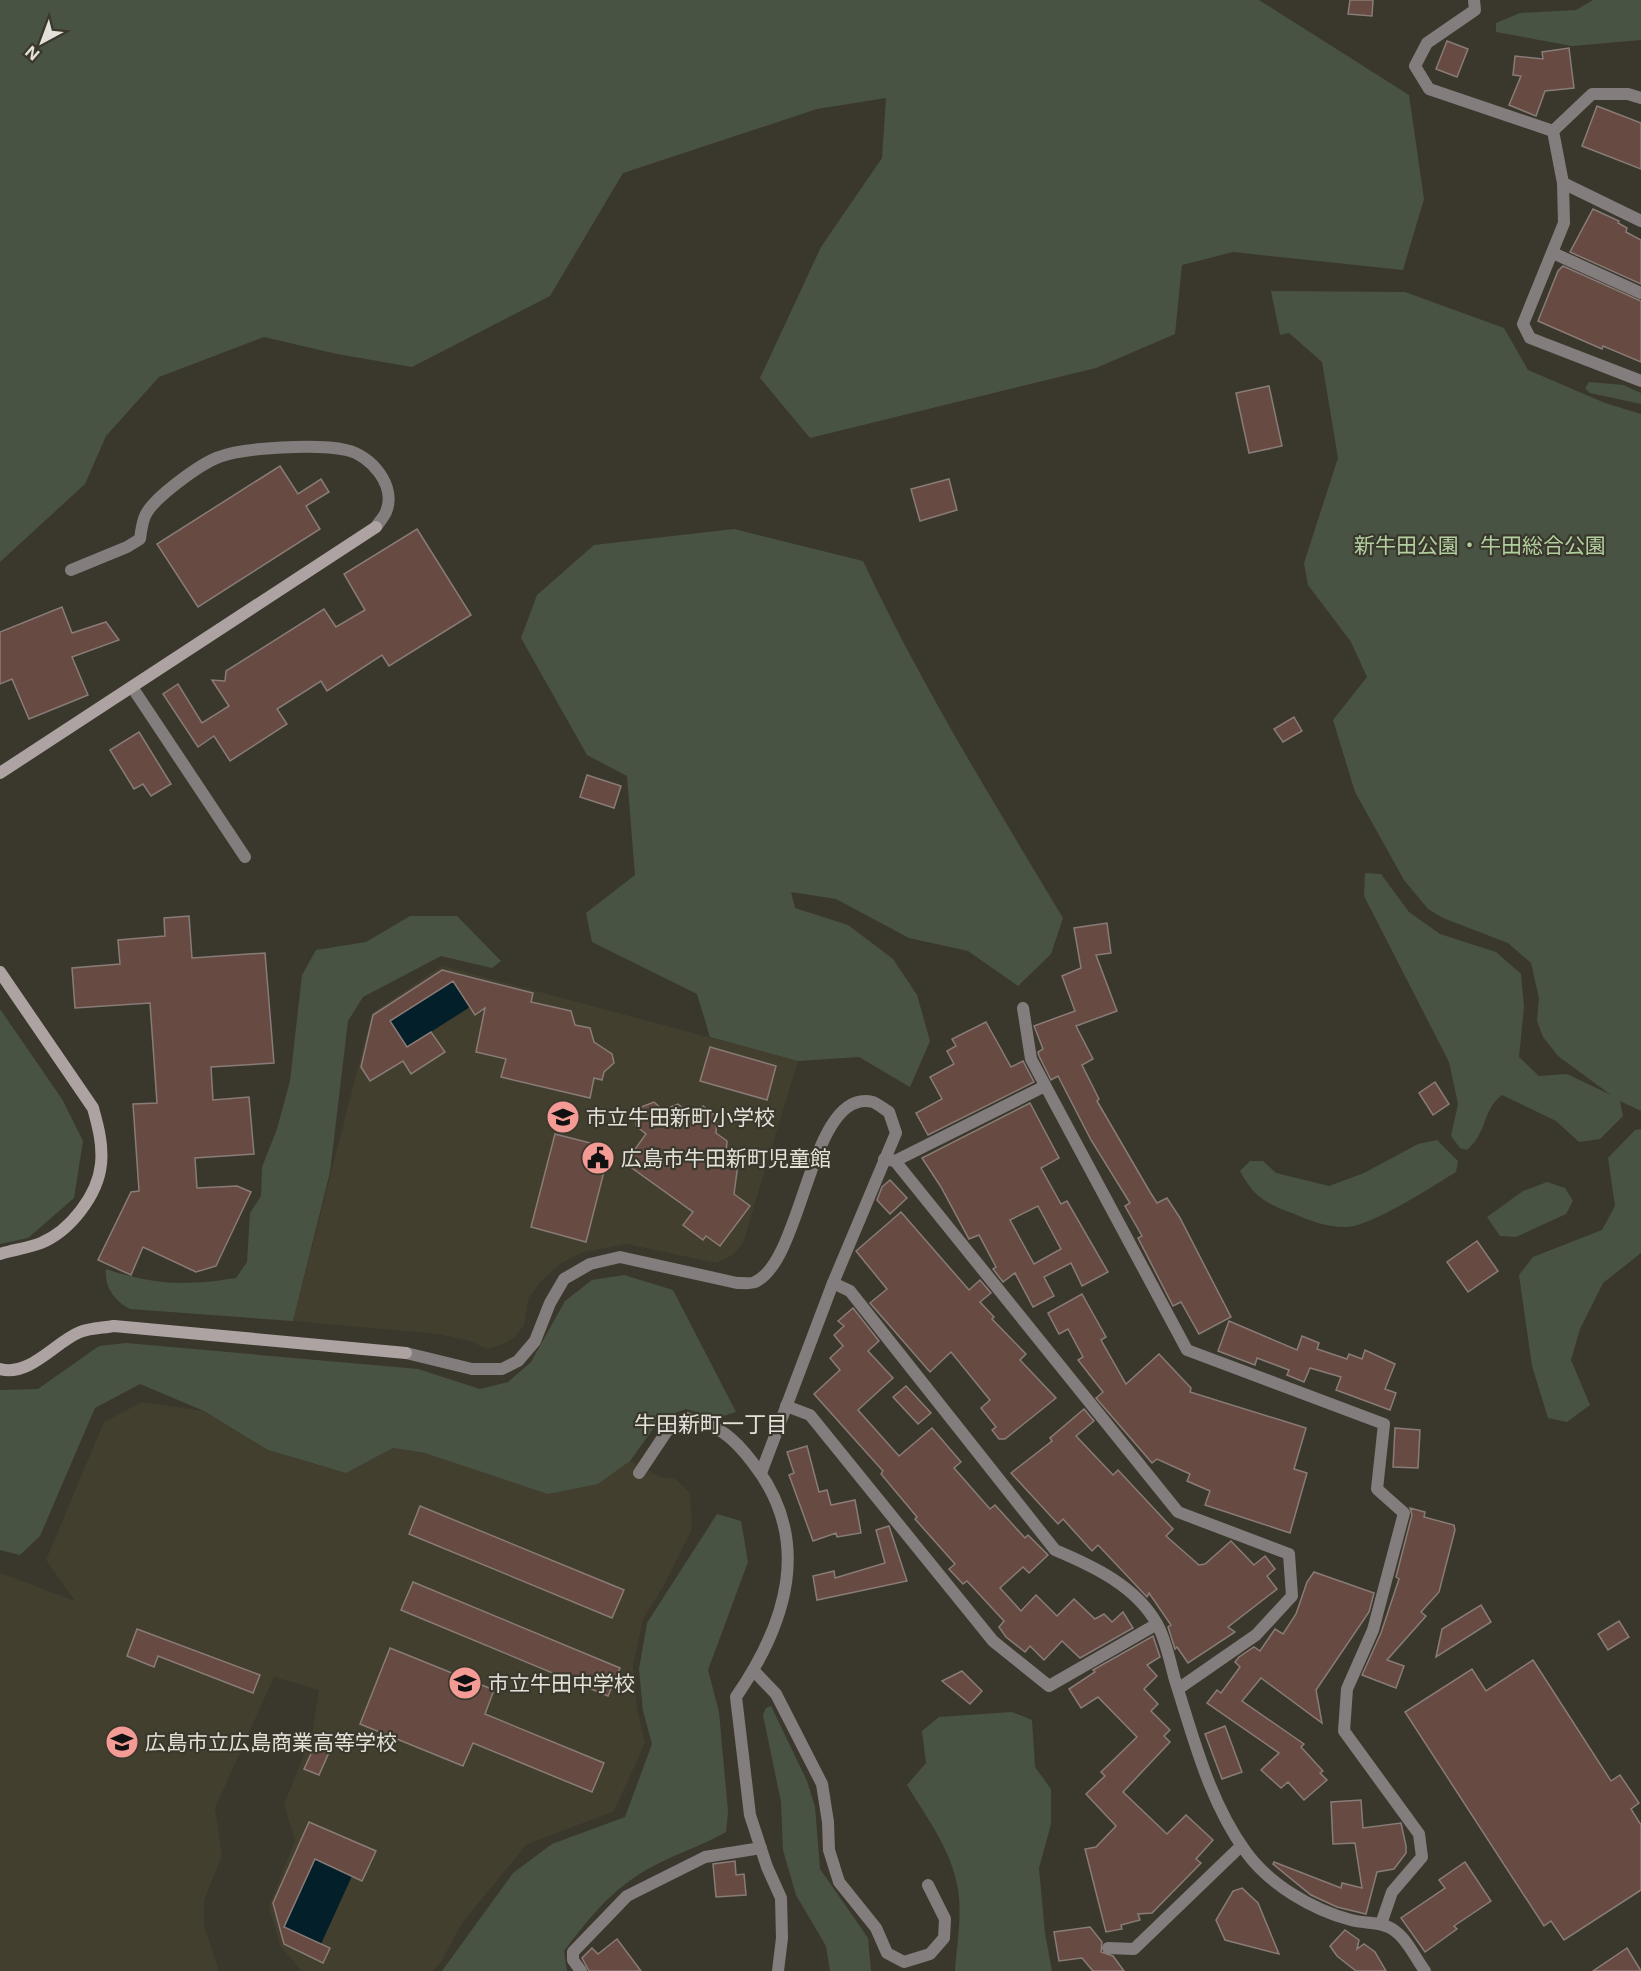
<svg xmlns="http://www.w3.org/2000/svg" width="1641" height="1971" font-family="Inter,'Noto Sans JP',sans-serif">
	<style>
		.built { fill: #433f2e }
		.green { fill: #495343 }
		.water { fill: #021f2a }
		.building { fill: #674b43; stroke: #897b77; stroke-width: 1.5; fill-rule: evenodd }
		.lines { fill: none; stroke-linecap: round; stroke-linejoin: round }
		.street { stroke: #847d7d; stroke-width: 12 }
		.secondary { stroke: #aea3a3; stroke-width: 12 }
		.labels { text-anchor: middle; dominant-baseline: central; stroke-width: 4.5; stroke-linejoin: round; paint-order: stroke }
		.park-label { font-size: 21px; fill: #b2cf9f; stroke: #3a382d }
		.poi-label { font-size: 21px; fill: #e3e1da; stroke: #3a382d; text-anchor: start }
		.neighbourhood-label { font-size: 22px; fill: #e3e1da; stroke: #3a382d }
	</style>
	<rect width="100%" height="100%" fill="#3a382d"/>
	<g class="built">
		<path d="M442,966L798,1061L743,1243L733,1255L716,1263L627,1244L583,1252L560,1264L541,1281L528,1299L524,1325L515,1337L503,1344L487,1349L470,1341L438,1334L293,1321L372,1013Z"/>
		<path d="M142,1402L204,1411L268,1450L345,1473L393,1448L598,1484L630,1461L659,1477L675,1479L690,1493L692,1529L663,1587L643,1619L633,1665L637,1709L645,1743L614,1811L526,1845L462,1923L440,1964L432,1971H302L280,1946L269,1907L295,1840L284,1805L312,1734L319,1690L274,1677L215,1808L222,1856L204,1900V1926L219,1971H0V1573L75,1601L46,1560L104,1422Z"/>
	</g>
	<g class="green">
		<path d="M0,0H1259L1409,95L1424,199L1403,270L1233,252L1182,265L1175,334L1096,368L810,438L760,378L821,247L882,158L886,98L817,109L623,173L550,296L412,367L337,354L264,337L159,377L106,436L85,484L0,562Z"/>
		<path d="M1593,0H1641V40L1572,46L1496,32V23L1520,13L1576,10Z"/>
		<path d="M1271,291L1405,292L1504,328L1528,370L1605,403L1641,414V1111L1620,1101L1623,1116L1600,1139L1579,1142L1556,1121L1502,1095C1482,1110 1488,1132 1467,1150L1460,1148L1451,1136L1458,1104L1449,1062L1364,896L1365,873L1381,874L1409,912L1440,934L1496,952L1521,974L1524,1007L1519,1057L1539,1076L1567,1074L1611,1095L1558,1056L1543,1037L1537,1021L1539,998L1531,963L1508,943L1443,918L1428,909L1404,880L1355,792L1333,720L1367,677L1351,642L1308,585L1304,563L1338,458L1322,362L1289,333L1280,335Z"/>
		<path d="M1589,382L1623,385L1641,393V404L1590,393L1585,388Z"/>
		<path d="M734,529L863,561C921,685 993,801 1063,918L1051,954L1018,986L968,951L909,938L836,899L791,892L795,908L848,925L893,959L917,995L930,1041L910,1087L859,1057L798,1061L710,1037L697,994L592,942L586,913L635,875L627,776L587,755L521,638L537,595L594,545Z"/>
		<path d="M410,916H457L501,961L492,968L441,956L363,997L348,1021L330,1172L293,1321L130,1309C115,1301 104,1287 106,1269C153,1285 187,1286 236,1278L247,1262L250,1213L261,1196L262,1167L277,1129L290,1081L302,975L316,950L366,942Z"/>
		<path d="M0,1009L62,1099L83,1141L74,1198L28,1238L0,1244Z"/>
		<path d="M1641,1129V1253L1603,1283L1580,1329L1571,1360L1590,1405L1567,1422L1548,1418L1532,1366L1519,1275L1533,1257L1602,1230L1615,1206L1608,1158L1635,1130Z"/>
		<path d="M1437,1140L1458,1161L1456,1172C1433,1186 1369,1228 1345,1227C1326,1227 1308,1220 1292,1213C1265,1203 1254,1197 1240,1171L1250,1161H1263L1276,1173L1329,1186L1364,1173L1418,1144Z"/>
		<path d="M1547,1182L1565,1188L1573,1201L1566,1214L1516,1237L1500,1236L1487,1217L1523,1191Z"/>
		<path d="M624,1275L673,1290L736,1412L717,1418L686,1409L661,1418L630,1461L598,1484L548,1494L425,1453L393,1448L346,1473L268,1450L204,1411L140,1384L95,1408L40,1536L20,1555L0,1550V1390L38,1389L99,1346L126,1343L418,1369L480,1389L508,1382L531,1362L565,1301L592,1280Z"/>
		<path d="M717,1514L741,1521L748,1562L708,1670L719,1712L728,1812L726,1832C698,1848 665,1857 638,1875C606,1896 587,1921 564,1951L567,1971H442L513,1873L552,1844L625,1817L652,1744L643,1711L639,1669L647,1623Z"/>
		<path d="M771,1706L807,1781L815,1807L820,1869L868,1938L871,1971H830L826,1946L796,1895L783,1850L781,1802L763,1715L766,1708Z"/>
		<path d="M1012,1712L1032,1720L1035,1767L1051,1789V1824L1039,1868L1045,1933L1052,1971H955C957,1943 963,1912 957,1884C950,1848 925,1815 907,1785L926,1763L922,1731L939,1717Z"/>
	</g>
	<g class="water">
		<path d="M453,981L470,1007L407,1047L390,1021Z"/>
		<path d="M315,1859L352,1876L321,1944L284,1927Z"/>
	</g>
	<g class="building">
		<path d="M1350,0H1373L1372,16L1348,14Z"/>
		<path d="M1447,41L1468,49L1457,77L1436,69Z"/>
		<path d="M1569,48L1574,88L1545,91L1536,116L1509,105L1521,76L1513,75L1515,56L1543,59L1542,52Z"/>
		<path d="M1597,106L1641,123V169L1582,146Z"/>
		<path d="M1593,209L1619,221L1618,223L1627,228L1626,232L1641,240V284L1570,252Z"/>
		<path d="M1563,266L1641,301V362L1603,346L1602,349L1538,321L1558,271Z"/>
		<path d="M1269,386L1282,446L1249,453L1236,393Z"/>
		<path d="M280,466L298,494L321,479L329,492L306,506L320,529L198,607L157,544Z"/>
		<path d="M949,479L957,510L920,521L911,489Z"/>
		<path d="M417,529L471,615L389,666L382,655L327,691L321,681L277,709L287,724L230,761L214,736L198,747L163,694L178,684L202,723L229,706L212,680L225,681L226,671L324,609L336,627L365,610L344,574Z"/>
		<path d="M62,607L72,633L106,622L119,640L72,657L88,695L29,719L12,679L0,684V632Z"/>
		<path d="M1294,717L1302,731L1283,742L1274,729Z"/>
		<path d="M139,732L171,784L151,796L143,784L134,789L110,750Z"/>
		<path d="M587,775L621,786L614,808L580,797Z"/>
		<path d="M189,916L192,958L265,953L274,1063L211,1067L213,1100L249,1097L254,1154L195,1158L197,1188L237,1186L251,1192L216,1266L196,1272L143,1247L131,1275L98,1260L131,1192L139,1191L133,1104L157,1103L150,1003L75,1008L72,968L120,964L118,940L165,936L164,918Z"/>
		<path d="M1107,923L1111,953L1096,955L1117,1011L1076,1026L1093,1059L1082,1065L1099,1099L1097,1101L1150,1192L1157,1203L1167,1198L1180,1218L1231,1317L1199,1334L1181,1302L1173,1306L1138,1238L1142,1236L1125,1206L1130,1203L1091,1140L1058,1076L1051,1080L1039,1056L1038,1052L1043,1049L1034,1026L1075,1011L1062,976L1081,968L1074,928Z"/>
		<path d="M442,970L533,993L531,1002L571,1011L575,1025L590,1028L594,1042L612,1054L614,1063L604,1072L602,1080L594,1078L590,1098L501,1077L506,1059L476,1052L485,1008L475,1015L453,981L390,1021L407,1047L431,1032L445,1052L411,1074L403,1061L370,1081L361,1067L373,1015Z"/>
		<path d="M986,1022L1011,1067L1023,1061L1034,1082L928,1135L916,1113L942,1099L930,1077L954,1064L947,1051L956,1046L952,1039Z"/>
		<path d="M710,1047L776,1066L767,1100L700,1081Z"/>
		<path d="M1435,1082L1449,1104L1433,1115L1419,1093Z"/>
		<path d="M654,1102L663,1110L678,1104L691,1114L703,1106L717,1117L716,1133L727,1141L726,1154L738,1164L734,1194L750,1206L720,1246L706,1236L703,1240L683,1225L693,1212L625,1163L646,1134L636,1126V1109Z"/>
		<path d="M1030,1103L1059,1158L1041,1168L1061,1204L1067,1201L1108,1272L1082,1286L1071,1263L1044,1277L1054,1296L1033,1307L1015,1273L1003,1282L993,1269L996,1267L979,1235L969,1239L941,1187L922,1158ZM1038,1206L1061,1249L1034,1264L1010,1220Z"/>
		<path d="M555,1134L610,1148L586,1242L531,1227Z"/>
		<path d="M890,1180L907,1198L890,1214L877,1200L882,1187Z"/>
		<path d="M901,1212L969,1290L980,1280L991,1293L980,1302L994,1317L992,1319L1026,1354L1020,1360L1056,1398L1005,1439H999L992,1430L996,1427L981,1408L990,1400L951,1352L930,1372L870,1303L887,1289L856,1251Z"/>
		<path d="M1477,1241L1498,1271L1468,1292L1447,1262Z"/>
		<path d="M1082,1294L1106,1337L1101,1340L1126,1384L1159,1354L1191,1388L1190,1392L1306,1428L1294,1469L1307,1473L1290,1533L1205,1505L1210,1491L1187,1481L1190,1474L1157,1459L1152,1463L1096,1398L1103,1392L1078,1360L1083,1357L1068,1329L1059,1334L1048,1313Z"/>
		<path d="M853,1308L879,1341L868,1351L893,1378L858,1410L899,1456L932,1428L961,1462L954,1468L990,1509L995,1505L1025,1538L1028,1535L1048,1555L1029,1573L1023,1567L1000,1588L1021,1611L1036,1595L1057,1616L1074,1599L1095,1619L1104,1614L1112,1622L1123,1612L1133,1628L1080,1658L1062,1641L1044,1660L1030,1646L1025,1652L1006,1637L999,1627L1004,1621L967,1581L963,1584L949,1569L955,1564L915,1519L917,1517L881,1474L883,1471L814,1394L840,1370L830,1358L843,1346L834,1335L844,1326L838,1321Z"/>
		<path d="M1229,1321L1297,1350L1302,1336L1319,1343L1317,1349L1347,1359L1349,1354L1362,1359L1365,1350L1395,1364L1385,1389L1396,1393L1390,1410L1336,1390L1341,1377L1310,1368L1304,1382L1287,1375L1289,1370L1257,1358L1255,1365L1218,1351Z"/>
		<path d="M906,1386L931,1413L918,1424L893,1397Z"/>
		<path d="M1084,1409L1094,1421L1076,1436L1113,1475L1118,1470L1173,1529L1166,1536L1199,1565L1205,1564L1231,1541L1254,1565L1265,1556L1275,1569L1267,1576L1277,1589L1228,1627L1235,1632L1188,1663L1177,1647L1175,1649L1168,1627L1171,1625L1149,1593L1147,1597L1098,1545L1092,1551L1063,1519L1058,1524L1011,1473L1052,1441L1050,1438Z"/>
		<path d="M1395,1428L1420,1430L1418,1468L1393,1467Z"/>
		<path d="M807,1446L819,1492L827,1490L831,1505L855,1500L861,1533L837,1537L836,1533L813,1541L789,1475L794,1473L787,1452Z"/>
		<path d="M420,1506L624,1590L612,1618L409,1534Z"/>
		<path d="M1410,1508L1425,1512L1424,1517L1454,1525L1455,1530L1439,1592L1421,1612L1426,1616L1387,1660L1404,1666L1396,1688L1362,1675L1381,1633L1399,1579L1396,1577L1412,1515Z"/>
		<path d="M889,1526L907,1581L817,1600L813,1576L834,1571L835,1578L885,1563L876,1530Z"/>
		<path d="M1314,1572L1374,1593L1369,1612L1316,1690L1322,1723L1261,1678L1242,1701L1304,1744L1301,1747L1323,1771L1320,1773L1327,1780L1304,1800L1288,1782L1281,1788L1261,1770L1279,1753L1207,1703L1217,1690L1221,1693L1240,1667L1235,1662L1239,1657L1254,1647L1260,1651L1275,1629L1283,1634L1296,1614L1307,1582Z"/>
		<path d="M413,1582L620,1668L608,1696L401,1610Z"/>
		<path d="M1481,1605L1491,1622L1436,1657L1442,1629Z"/>
		<path d="M1619,1621L1629,1637L1608,1650L1598,1634Z"/>
		<path d="M137,1629L260,1675L253,1693L158,1656L154,1667L127,1656Z"/>
		<path d="M1153,1636L1160,1657L1147,1665L1157,1676L1144,1689L1158,1704L1151,1711L1170,1730L1164,1736L1170,1742L1123,1792L1167,1834L1186,1815L1213,1840L1196,1859L1201,1863L1152,1913L1138,1914L1140,1920L1121,1925L1122,1929L1106,1932L1085,1849L1096,1847L1116,1826L1086,1794L1105,1776L1101,1772L1137,1737L1098,1697L1081,1708L1069,1689L1095,1672L1093,1670Z"/>
		<path d="M390,1648L494,1690L485,1714L604,1763L592,1792L473,1743L463,1766L360,1724Z"/>
		<path d="M1533,1660L1611,1781L1620,1775L1639,1803L1631,1809L1641,1825V1890L1564,1940L1551,1921L1544,1926L1405,1712L1472,1669L1486,1691Z"/>
		<path d="M962,1671L982,1691L970,1704L942,1681Z"/>
		<path d="M1225,1726L1242,1772L1222,1779L1205,1734Z"/>
		<path d="M316,1743L330,1750L319,1775L304,1769Z"/>
		<path d="M1361,1800L1363,1828L1401,1823L1406,1846V1853L1394,1869L1377,1872L1366,1914L1337,1907L1311,1895L1273,1864L1274,1862L1341,1888L1342,1883L1362,1888L1355,1843L1333,1844L1331,1802Z"/>
		<path d="M309,1822L376,1851L362,1881L315,1859L284,1927L330,1948L323,1963L284,1944L273,1903Z"/>
		<path d="M735,1861L736,1875L744,1874L746,1895L716,1897L713,1864Z"/>
		<path d="M1465,1862L1491,1901L1454,1926L1457,1929L1425,1952L1401,1918L1445,1888L1439,1880Z"/>
		<path d="M1242,1888L1258,1903L1279,1954L1225,1940L1216,1920L1233,1891Z"/>
		<path d="M1090,1927L1102,1942L1101,1952L1113,1956L1124,1971H1093L1082,1958L1059,1961L1054,1932Z"/>
		<path d="M1345,1930L1359,1940L1357,1949L1364,1944L1375,1952L1386,1971H1356L1337,1956L1330,1946Z"/>
		<path d="M617,1939L641,1971H589L582,1958L592,1948L598,1954Z"/>
		<path d="M1627,1948L1641,1971H1593Z"/>
	</g>
	<g class="lines">
		<g class="street">
			<path d="M1474,0L1475,10L1427,43L1415,66L1429,89L1553,131"/>
			<path d="M1641,98L1628,94H1592L1553,131L1563,183L1564,223L1523,324L1530,338L1641,381"/>
			<path d="M1563,183L1641,221"/>
			<path d="M1553,253L1641,293"/>
			<path d="M71,570L127,547L140,539C141,532 142,523 145,516C153,498 200,464 219,457C244,447 319,444 346,450C371,455 397,486 386,512C384,517 379,522 376,527"/>
			<path d="M132,687L245,857"/>
			<path d="M1023,1008L1031,1059L1187,1350L1384,1424L1377,1489L1404,1513L1373,1630L1347,1689L1344,1731L1419,1834L1422,1857L1392,1892L1381,1924"/>
			<path d="M884,1159L895,1161L1178,1512L1289,1554L1292,1596L1256,1635L1178,1689"/>
			<path d="M895,1161L1045,1086"/>
			<path d="M833,1283L850,1291L1055,1550C1093,1566 1136,1586 1157,1624C1166,1640 1170,1662 1175,1680C1194,1739 1209,1801 1246,1852C1270,1885 1313,1910 1351,1920C1366,1924 1382,1921 1395,1931C1407,1939 1416,1959 1425,1971"/>
			<path d="M406,1353L472,1369H502L518,1361L535,1341L550,1303L564,1279L590,1264L620,1257L737,1283C742,1283 751,1284 755,1282C804,1260 810,1086 873,1102C878,1104 884,1109 889,1112L896,1133L833,1283L761,1473"/>
			<path d="M786,1406L810,1415L993,1641L1049,1686L1157,1624"/>
			<path d="M639,1473L667,1431L687,1418C719,1425 734,1438 753,1463C814,1541 786,1624 736,1697L750,1815L767,1867L781,1898L782,1938L778,1971"/>
			<path d="M754,1671L776,1694L822,1784L828,1822L829,1850L839,1882L876,1928L887,1953L904,1962L930,1954L944,1938L945,1919L928,1885"/>
			<path d="M1108,1948L1134,1949L1241,1846"/>
			<path d="M581,1971L573,1960V1952L627,1896L705,1857L761,1848"/>
		</g>
		<g class="secondary">
			<path d="M0,773L376,527"/>
			<path d="M0,972L93,1108C98,1126 103,1144 101,1164C98,1195 70,1231 41,1243C28,1248 13,1250 0,1254"/>
			<path d="M0,1369C30,1377 55,1342 80,1332C90,1328 103,1328 114,1326L406,1353"/>
		</g>
	</g>
	<defs>
		<g id="school-disc" transform="scale(1.725)"><circle r="9.5" fill="#f59b96" stroke="#3a382d"/><path d="M0-5L7-2L0 1L-7-2ZM-4 1L0 2.5L4 1V4Q0 6-4 4Z" fill="#111"/></g>
		<g id="civic-disc" transform="scale(1.725)"><circle r="9.5" fill="#f59b96" stroke="#3a382d"/><path d="M-.6-6.5H3V-4.5H.6V-3L4-1V1h2V6H-6V1h2V-1L-.6-3ZM-1.2 2.5V6h2.4V2.5Z" fill="#111"/></g>
	</defs>
	<g fill-rule="evenodd">
		<use href="#school-disc" x="563" y="1117"/>
		<use href="#civic-disc" x="598" y="1158"/>
		<use href="#school-disc" x="465" y="1683"/>
		<use href="#school-disc" x="122" y="1742"/>
	</g>
	<g class="labels">
		<g class="park-label">
			<text x="1480" y="545">新牛田公園・牛田総合公園</text>
		</g>
		<g class="poi-label">
			<text x="586" y="1117">市立牛田新町小学校</text>
			<text x="621" y="1158">広島市牛田新町児童館</text>
			<text x="488" y="1683">市立牛田中学校</text>
			<text x="145" y="1742">広島市立広島商業高等学校</text>
		</g>
		<g class="neighbourhood-label">
			<text x="711" y="1424">牛田新町一丁目</text>
		</g>
	</g>
	<g transform="translate(42 42) rotate(221)" stroke="#3a382d" stroke-width="4.5" paint-order="stroke">
	<path d="M0-4.5L10 22L0 15L-10 22Z" fill="#e3e1da"/>
	<text y="-9" font-size="16" font-weight="bold" text-anchor="middle" fill="#e3e1da">N</text>
	</g>
</svg>
